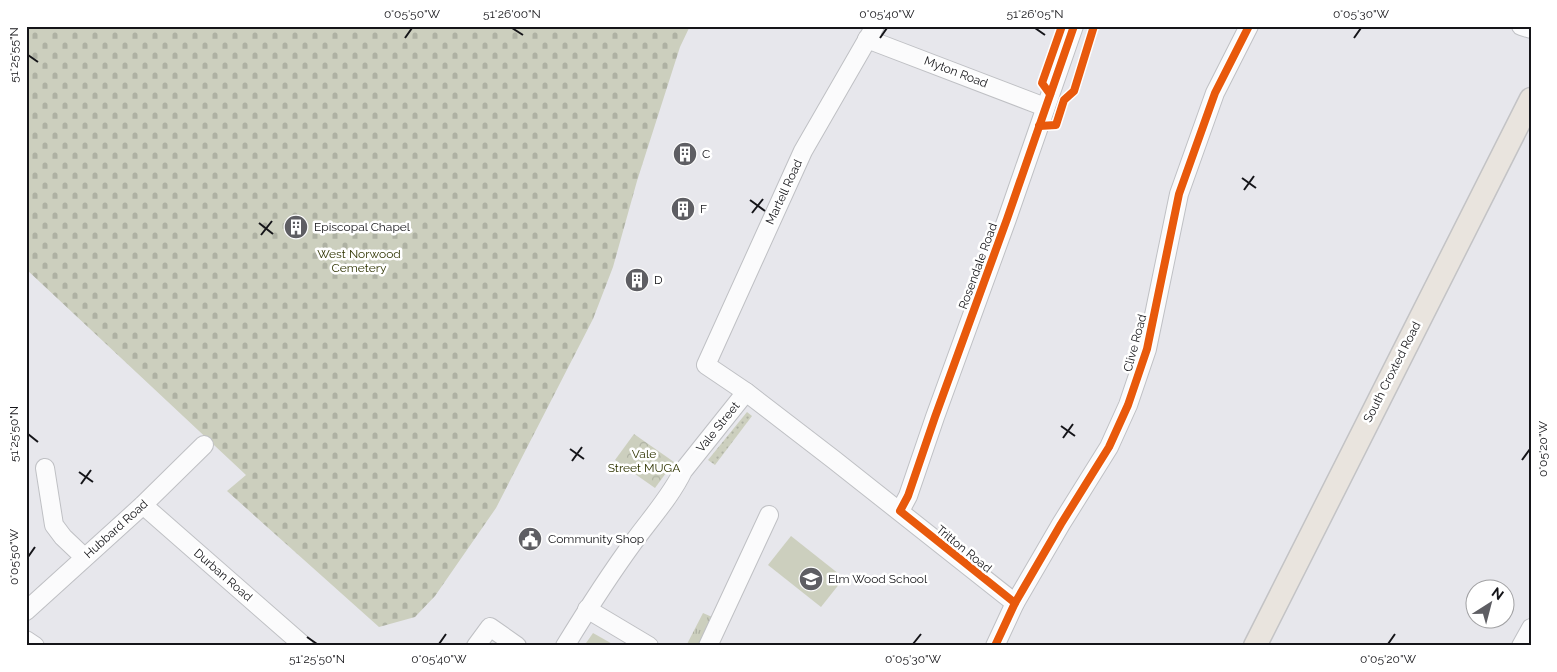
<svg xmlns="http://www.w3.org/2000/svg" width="1557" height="672" font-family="Raleway,sans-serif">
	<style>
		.grass { fill: url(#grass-tufts) }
		.cemetery { fill: url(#cemetery-stones) }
		.park { fill: url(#park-crowns) }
		.garden { fill: url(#garden-dots) }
		.pitch { fill: #cccfbe }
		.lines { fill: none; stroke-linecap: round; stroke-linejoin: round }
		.minor-casing { stroke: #bfc0c4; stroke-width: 20 }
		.major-casing { stroke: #c3c3c5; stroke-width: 25 }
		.minor { stroke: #fbfbfc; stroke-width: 18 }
		.major { stroke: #e9e4de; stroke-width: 22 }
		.cycleway-casing { stroke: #fff; stroke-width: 11 }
		.cycleway { stroke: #e8590c; stroke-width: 8 }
		.ticks { fill: none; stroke: #151519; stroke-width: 2 }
		.labels { text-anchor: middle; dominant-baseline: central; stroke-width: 5; stroke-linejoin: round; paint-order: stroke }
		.street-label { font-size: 12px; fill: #151519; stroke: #fff }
		.poi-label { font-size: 12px; fill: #151519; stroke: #fff; text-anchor: start }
		.park-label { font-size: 12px; fill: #303502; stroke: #fff }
		.neatline { fill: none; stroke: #151519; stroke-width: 2 }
		.ticks-label { font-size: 12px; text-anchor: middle; fill: #151519 }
	</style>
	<defs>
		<pattern id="grass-tufts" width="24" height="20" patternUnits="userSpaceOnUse" patternTransform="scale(1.25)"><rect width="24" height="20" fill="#cccfbe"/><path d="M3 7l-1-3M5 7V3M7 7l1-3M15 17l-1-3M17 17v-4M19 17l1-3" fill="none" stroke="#aeb1a3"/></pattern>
		<pattern id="cemetery-stones" width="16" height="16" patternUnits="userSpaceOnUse" patternTransform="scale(1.25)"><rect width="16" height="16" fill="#cccfbe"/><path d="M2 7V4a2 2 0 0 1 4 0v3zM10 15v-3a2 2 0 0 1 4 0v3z" fill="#aeb1a3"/></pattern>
		<pattern id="park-crowns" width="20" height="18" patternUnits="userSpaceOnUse" patternTransform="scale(1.25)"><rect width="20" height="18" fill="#cccfbe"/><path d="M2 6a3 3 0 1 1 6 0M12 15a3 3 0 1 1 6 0" fill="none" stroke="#aeb1a3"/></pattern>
		<pattern id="garden-dots" width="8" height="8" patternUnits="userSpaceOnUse" patternTransform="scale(1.25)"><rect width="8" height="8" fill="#cccfbe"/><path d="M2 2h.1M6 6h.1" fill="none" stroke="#aeb1a3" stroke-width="1.8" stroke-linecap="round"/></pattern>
	</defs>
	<rect width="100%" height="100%" fill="#e7e7ec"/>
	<path class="grass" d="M703,613L712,617L698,646H686Z"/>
	<path class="cemetery" d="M26,26H690L680,47L637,181L613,267L593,319L496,508L435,596L415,617L379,627L227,491L246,475L26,269Z"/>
	<g class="park">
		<path d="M634,434L674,462L655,488L615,460Z"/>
		<path d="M593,633L616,646H584Z"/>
	</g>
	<path class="garden" d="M747,412L752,416L715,465L708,460Z"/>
	<path class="pitch" d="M791,536L844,578L821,607L768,565Z"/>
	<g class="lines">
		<g class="minor-casing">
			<g id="minor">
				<path d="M875,26L803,151L706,365L746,392L833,459L1015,603"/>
				<path d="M1521,26L1531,29"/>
				<path d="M867,39L1045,107"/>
				<path d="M45,468L54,525L63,537L84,557"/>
				<path d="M143,505L304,646"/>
				<path d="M900,511L908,496L935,417L1007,219L1074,26"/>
				<path d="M587,609L649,646"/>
				<path d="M26,611L143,505L204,445"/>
				<path d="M26,640L35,646"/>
				<path d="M476,646L490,627L517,646"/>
				<path d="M565,646C587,610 610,574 635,540C651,518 671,496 683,471L746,392"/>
				<path d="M708,646L769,515"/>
				<path d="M995,646L1015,603L1061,524L1109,447L1128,405L1147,349L1179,194L1215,93L1249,26"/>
				<path d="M1521,646L1531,628"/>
			</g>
		</g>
		<g class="major-casing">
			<path id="major" d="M1255,646L1531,99"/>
		</g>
		<use href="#minor" class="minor"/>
		<use href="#major" class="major"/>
		<g class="cycleway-casing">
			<g id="cycleway">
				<path d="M1050,94L1042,83L1062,26"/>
				<path d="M1039,126L1056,125L1064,100L1074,91L1094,26"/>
				<path d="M1015,603L900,511L908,496L935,417L1007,219L1074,26"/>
				<path d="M995,646L1015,603L1061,524L1109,447L1128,405L1147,349L1179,194L1215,93L1249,26"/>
			</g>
		</g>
		<use href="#cycleway" class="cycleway"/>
	</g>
	<path class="ticks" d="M512,28L523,35M1035,28L1045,35M405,38L412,28M880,38L887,28M1354,38L1361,28M28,55L38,62M1242,178L1256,188M1244,190L1254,176M750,200L765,211M752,213L763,199M259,223L273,234M261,235L272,221M1061,426L1075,436M28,434L38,442M1063,438L1073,424M570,449L584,459M1522,460L1530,449M572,461L582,447M79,472L93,482M81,484L91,470M28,557L35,547M307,637L317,644M439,644L446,634M913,644L921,634M1388,644L1395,634"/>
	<defs>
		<g id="building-disc" transform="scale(1.25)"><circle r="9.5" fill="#5e5e63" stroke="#fff"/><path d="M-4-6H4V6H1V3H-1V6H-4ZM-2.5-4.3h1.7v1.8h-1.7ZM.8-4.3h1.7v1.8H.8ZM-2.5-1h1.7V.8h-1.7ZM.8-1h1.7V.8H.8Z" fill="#fff"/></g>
		<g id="civic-disc" transform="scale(1.25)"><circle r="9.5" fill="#5e5e63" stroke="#fff"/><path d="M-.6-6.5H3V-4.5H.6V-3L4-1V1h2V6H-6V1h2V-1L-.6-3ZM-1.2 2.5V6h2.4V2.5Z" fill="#fff"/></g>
		<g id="school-disc" transform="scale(1.25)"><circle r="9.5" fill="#5e5e63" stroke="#fff"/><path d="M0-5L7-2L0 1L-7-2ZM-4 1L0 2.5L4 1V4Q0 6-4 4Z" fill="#fff"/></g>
	</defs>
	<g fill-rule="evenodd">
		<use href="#building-disc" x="685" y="154"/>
		<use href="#building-disc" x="683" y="209"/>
		<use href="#building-disc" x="296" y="227"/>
		<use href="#building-disc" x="637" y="280"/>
		<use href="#civic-disc" x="530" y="539"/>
		<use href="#school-disc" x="811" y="579"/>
	</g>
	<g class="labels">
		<g class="street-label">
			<text transform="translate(956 72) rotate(21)">Myton Road</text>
			<text transform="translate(784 192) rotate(-65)">Martell Road</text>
			<text transform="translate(978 266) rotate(-70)">Rosendale Road</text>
			<text transform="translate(1135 343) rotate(-75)">Clive Road</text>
			<text transform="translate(1392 372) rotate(-63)">South Croxted Road</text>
			<text transform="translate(718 427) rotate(-51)">Vale Street</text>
			<text transform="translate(116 529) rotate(-42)">Hubbard Road</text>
			<text transform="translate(964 549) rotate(39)">Tritton Road</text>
			<text transform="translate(223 575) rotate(41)">Durban Road</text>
		</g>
		<g class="poi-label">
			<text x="702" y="154">C</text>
			<text x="700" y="209">F</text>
			<text x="314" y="227">Episcopal Chapel</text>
			<text x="654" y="280">D</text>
			<text x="548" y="539">Community Shop</text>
			<text x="828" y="579">Elm Wood School</text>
		</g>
		<g class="park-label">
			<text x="359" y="254">West Norwood<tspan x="359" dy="14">Cemetery</tspan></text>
			<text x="644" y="454">Vale<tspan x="644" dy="14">Street MUGA</tspan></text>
		</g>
	</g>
	<rect width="1557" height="672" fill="none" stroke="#ffffff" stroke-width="55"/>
	<g transform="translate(1490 604) rotate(36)"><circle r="24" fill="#ffffff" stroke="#a1a1a3"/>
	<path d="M0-4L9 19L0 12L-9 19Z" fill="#5e5e63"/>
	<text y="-8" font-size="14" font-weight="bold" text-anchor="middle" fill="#151519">N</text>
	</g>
	<rect x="28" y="28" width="1502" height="616" class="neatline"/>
	<g class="ticks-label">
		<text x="412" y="18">0°05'50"W</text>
		<text x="512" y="18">51°26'00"N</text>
		<text x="887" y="18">0°05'40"W</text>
		<text x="1035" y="18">51°26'05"N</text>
		<text x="1361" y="18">0°05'30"W</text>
		<text transform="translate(14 55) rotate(-90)" y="4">51°25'55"N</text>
		<text transform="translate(14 434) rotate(-90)" y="4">51°25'50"N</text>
		<text transform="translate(1543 449) rotate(-90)" y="4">0°05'20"W</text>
		<text transform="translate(14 557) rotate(-90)" y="4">0°05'50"W</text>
		<text x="317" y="663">51°25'50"N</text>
		<text x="439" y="663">0°05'40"W</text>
		<text x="913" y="663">0°05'30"W</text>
		<text x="1388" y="663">0°05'20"W</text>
	</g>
</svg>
